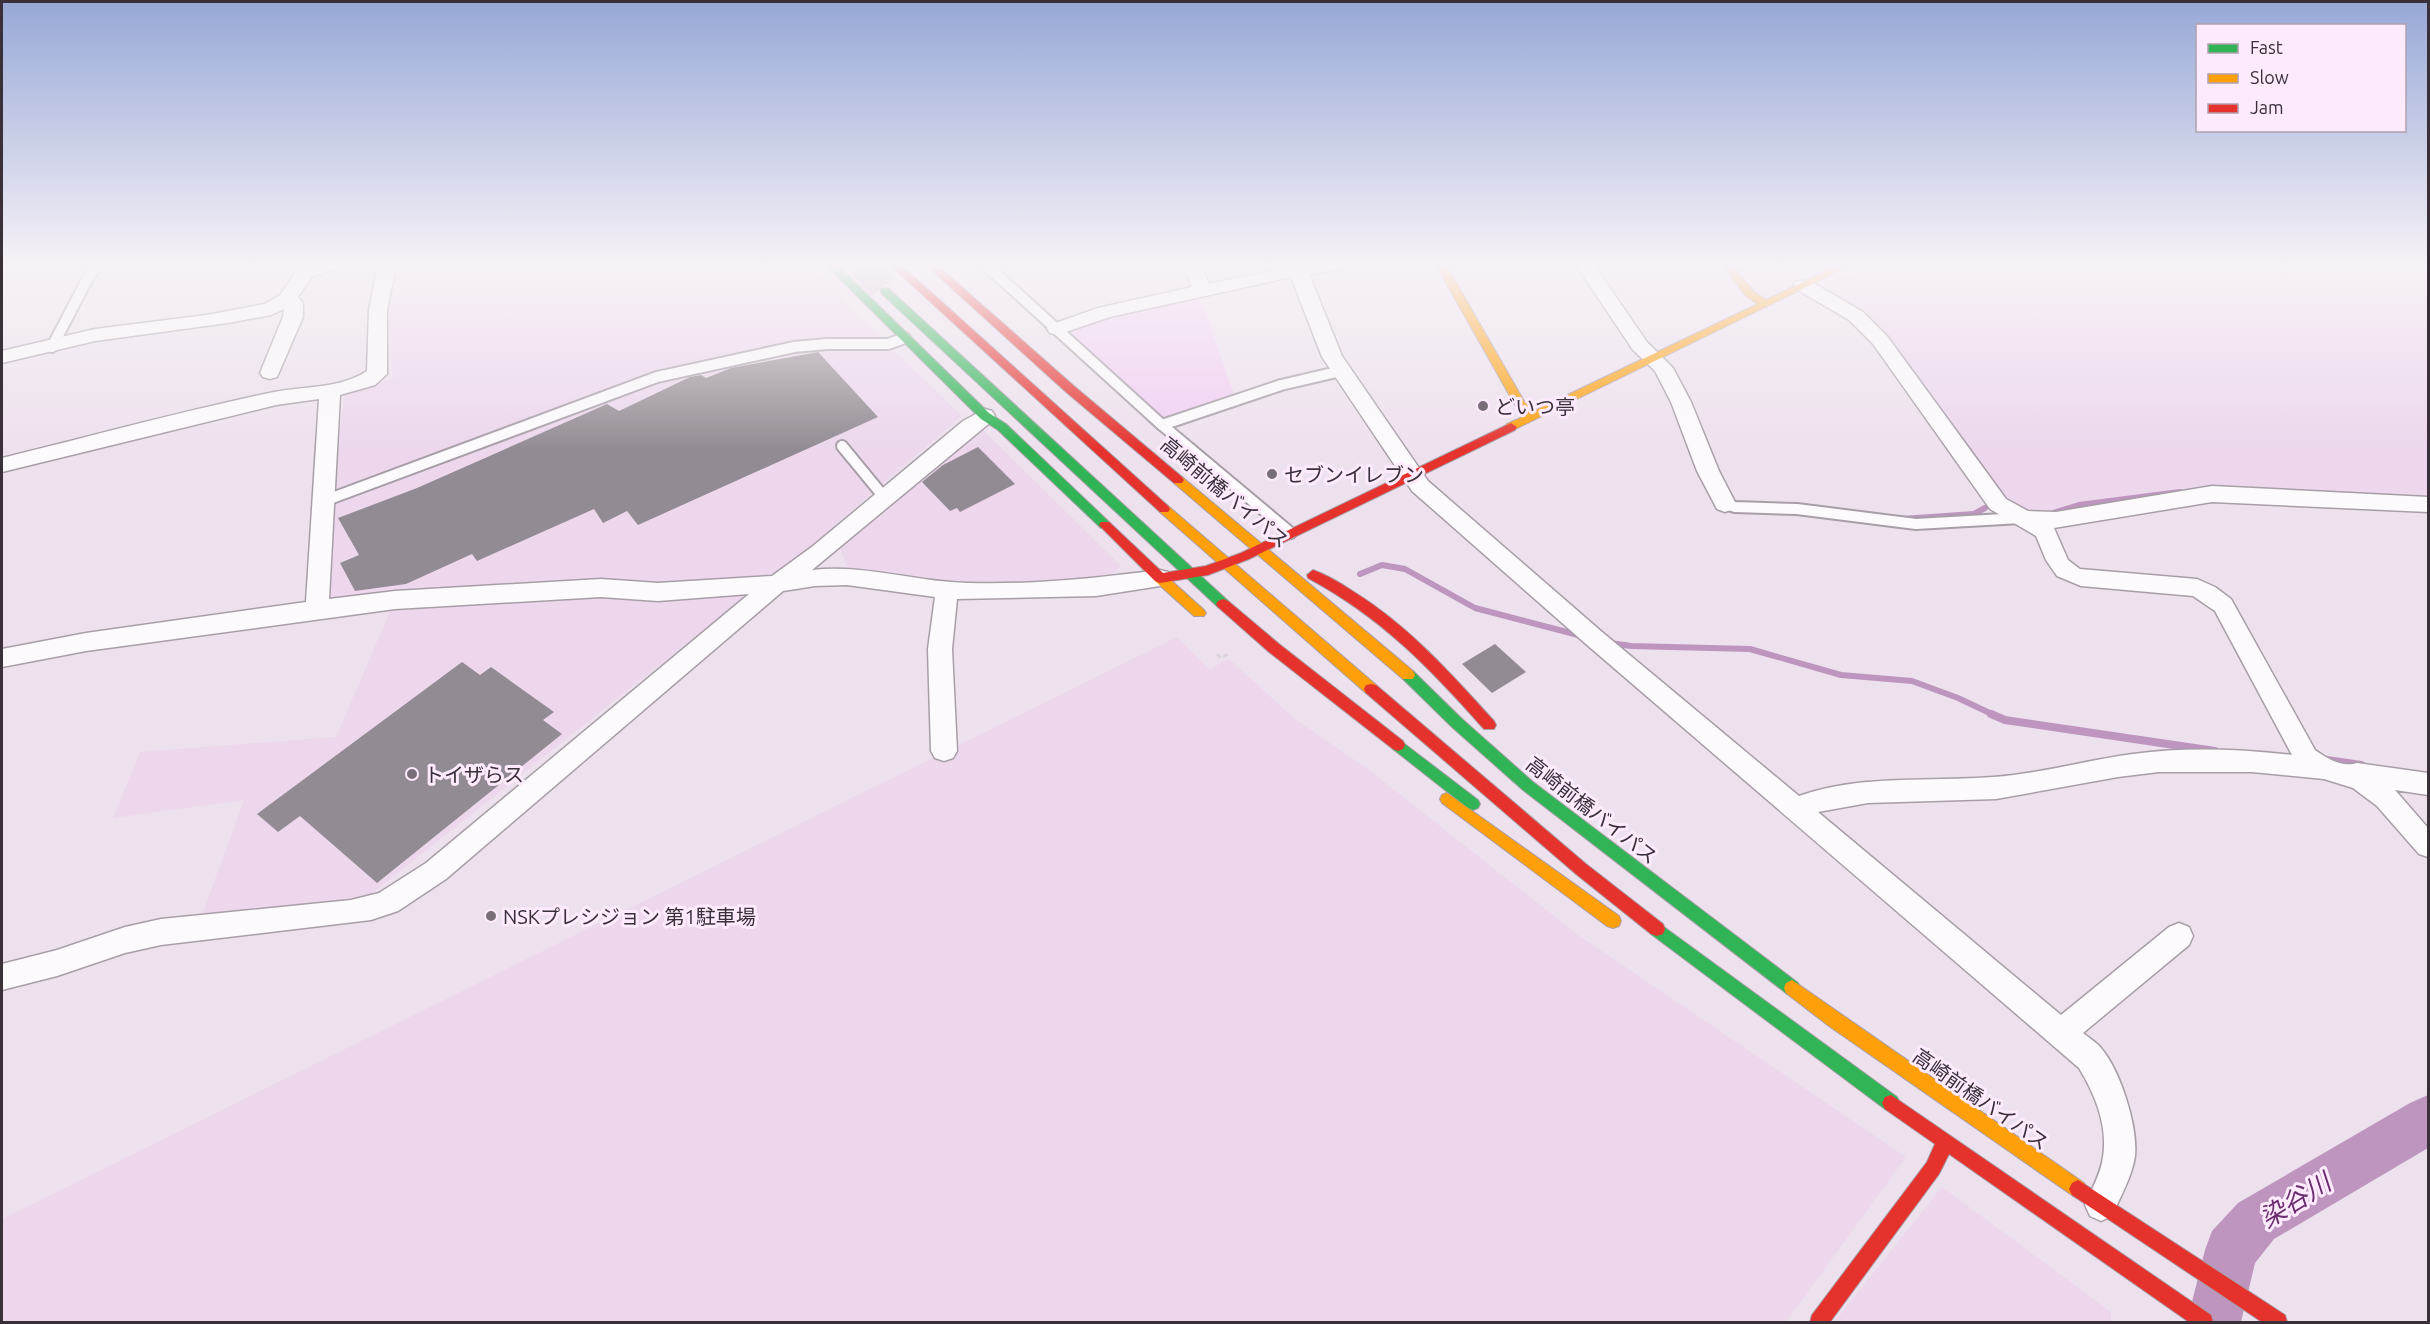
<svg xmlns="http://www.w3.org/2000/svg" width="2430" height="1324" font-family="Ubuntu,'Noto Sans JP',sans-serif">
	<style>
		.built { fill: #ecd7ec }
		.green { fill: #f1cff2 }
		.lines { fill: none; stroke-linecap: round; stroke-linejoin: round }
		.stream-far1 { stroke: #bd95be; stroke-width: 6 }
		.stream { stroke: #bd95be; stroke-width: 8 }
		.river { fill: #bd95be; fill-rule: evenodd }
		.building { fill: #938b93 }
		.highway-tunnel { stroke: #c9bec9; stroke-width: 29; stroke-dasharray: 29 14; stroke-linecap: butt }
		.lane-casing { stroke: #a89ea8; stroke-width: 14 }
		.street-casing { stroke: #a89ea8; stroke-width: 3 }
		.fast-casing { stroke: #a89ea8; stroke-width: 2 }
		.slow-casing { stroke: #a89ea8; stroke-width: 2 }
		.jam-casing { stroke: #a89ea8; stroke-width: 2 }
		.path { stroke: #d9d5d9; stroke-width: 3; stroke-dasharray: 5 3; stroke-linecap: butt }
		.lane { stroke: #fcfafc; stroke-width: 10 }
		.street { fill: #fcfafc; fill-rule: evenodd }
		.fast { fill: #30b455; fill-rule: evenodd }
		.slow { fill: #ff9f0a; fill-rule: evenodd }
		.jam { fill: #e5322d; fill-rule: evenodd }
		.poi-dot { fill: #786e78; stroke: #fdeafd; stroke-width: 2 }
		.labels { text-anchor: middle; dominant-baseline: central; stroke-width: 6; stroke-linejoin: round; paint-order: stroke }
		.poi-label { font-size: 20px; fill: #393039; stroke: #fdeafd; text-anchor: start }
		.street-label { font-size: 20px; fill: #393039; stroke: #fdeafd }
		.near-water-label { font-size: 26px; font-style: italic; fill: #6a2c6e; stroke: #fdeafd }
	</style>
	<rect width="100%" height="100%" fill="#ede1ed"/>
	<g class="built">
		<path d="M397,265H807L962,416L773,578L736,604L370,895L349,901L202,915L244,800L113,818L140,752L336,737L395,600H336L327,594L332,491L345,396L350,390L393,379L389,329L391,298Z"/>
		<path d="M1738,265H1821L1770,289L1755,286Z"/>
		<path d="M1869,265H2428V497L2225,487L2200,488L2078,503L2057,510L2029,514L2005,500L1896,350L1818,289Z"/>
		<path d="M981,428L1121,566L1112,574L1105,577L971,585L929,577L855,570L847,566L841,551V544Z"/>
		<path d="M1177,637L1210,670L1228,658L1295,719L1369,770L1578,935L1906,1157L1786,1322H2V1219Z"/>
		<path d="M1942,1187L2111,1312V1322H1834Z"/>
	</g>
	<path class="green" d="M1200,296L1234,395L1168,418L1158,415L1071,334L1073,328L1095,319Z"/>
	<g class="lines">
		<g class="stream-far1">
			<path d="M2053,513L2079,505L2180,492"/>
			<path d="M1902,519L1974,514L1985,508"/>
			<path d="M1360,574L1382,565L1405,569L1475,608L1582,636"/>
			<path d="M1610,643L1631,646L1750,649L1841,675L1912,681L1958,698L1994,715"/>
		</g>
		<g class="stream">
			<path d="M1991,714L2005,720L2215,751"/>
			<path d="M2327,760L2361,765"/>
		</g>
		<path class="river" d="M2428,1095V1148L2274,1239L2255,1263L2241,1322H2187L2205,1250L2212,1231L2238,1203L2410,1103Z"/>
	</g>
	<g class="building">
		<path d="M818,352L878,417L638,525L627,511L603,523L594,509L477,561L472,554L406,584L355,591L340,563L359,555L338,518L417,488L607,404L619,411L690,377L701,375L706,378L731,368Z"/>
		<path d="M978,447L1015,484L960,512L957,508L950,511L922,482L943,465Z"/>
		<path d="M1495,644L1526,672L1492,693L1462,664Z"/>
		<path d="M462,662L480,675L491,667L554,712L543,720L562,734L377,883L300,816L278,832L257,814Z"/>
	</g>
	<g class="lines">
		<path class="highway-tunnel" d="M864,265L885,291"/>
		<g class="lane-casing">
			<g id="lane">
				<path d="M986,265L1162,425L1291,533"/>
				<path d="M52,347L89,276L98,265"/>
				<path d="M1162,425L1281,385L1341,371"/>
				<path d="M842,446L884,497"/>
				<path d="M324,501L657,377L794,347L827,344H888L905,338"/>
				<path d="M1725,504L1735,507L1797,509L1916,524L2021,518"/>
			</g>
		</g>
		<g class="street-casing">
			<g id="street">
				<path d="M311,265H340L337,269L312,276L298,297L303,303V317L277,377L270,379L263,377L260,373L283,317L284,309L271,315L228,323L95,341L2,363V351L95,329L206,315L265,304L280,295L299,268Z"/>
				<path d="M378,265H396L387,310V374L375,385L340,395L329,599L395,591L601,579L658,583L772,576L813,546L963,421L985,409L992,411L995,416L992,421L812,570C865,564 916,582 968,583C1031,585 1097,578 1160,570L1168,572L1171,578L1168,584L1160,586L1096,596L957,599L952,649L957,751L953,758L944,761L935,758L931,751L928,649L935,597L847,585L815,586L783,591L446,879L398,911L371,920L161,945L125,953L57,976L2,990V964L57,950L125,927L161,919L351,900L379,893L426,863L749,594L658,601L601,597L395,609L86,651L2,667V649L86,633L306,602L319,399L276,405L2,472V458C92,436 183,411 274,392C304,386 340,389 367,371L369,310Z"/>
				<path d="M1183,265H1201L1209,284L1288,267L1287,265H1344L1341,269L1309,274L1342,356L1428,481L1602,632L1799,796C1862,774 1928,782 1993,777C2040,774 2086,760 2133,754C2185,747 2239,749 2292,755L2215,611L2193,596L2081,586L2057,576L2046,560L2036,536L1990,509L1873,344L1849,320L1796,289L1794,285L1796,281H1810L1863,312L1887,336L2006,499L2028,511L2056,512L2212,486L2428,497V512L2212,502L2054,528L2068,560L2080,569L2197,579L2215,587L2231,599L2315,750C2326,758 2343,768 2357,763L2428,773V795L2395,790L2428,828V857L2419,854L2377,806L2353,788L2324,779L2252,772H2159L2118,777L1996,799L1868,803L1818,812L2061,1015L2169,927L2179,923L2189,927L2193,936L2189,945L2083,1033C2089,1038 2096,1042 2101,1048C2120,1070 2138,1126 2135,1156C2132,1177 2120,1197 2112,1216L2101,1221L2090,1216L2085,1205C2091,1190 2101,1174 2103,1157C2108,1126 2095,1094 2079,1068L1586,644L1412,491L1322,357L1291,277L1110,317L1057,335L1050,333L1047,329L1050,325L1098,308L1192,287Z"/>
				<path d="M1576,265H1594L1647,342L1673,368L1691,402L1719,471L1736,504L1733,509L1725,512L1717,509L1697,471L1671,402L1655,371L1633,350Z"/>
			</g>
		</g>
		<g class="fast-casing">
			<g id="fast">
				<path d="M826,265H837L989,413L1006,424L1109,522L1111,525L1109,528H1101L998,430L981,419Z"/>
				<path d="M885,288L889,289L1228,601L1230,604L1228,607H1218L881,293V289Z"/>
				<path d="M1408,670L1413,671L1462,719L1533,782L1798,983L1800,988L1798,993L1792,996L1786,993L1523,790L1452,727L1403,679L1401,675L1403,671Z"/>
				<path d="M1398,739L1478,800L1480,804L1478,808L1473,810L1468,808L1393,749L1391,745L1393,741Z"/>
				<path d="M1657,922L1897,1097L1900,1103L1897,1109L1891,1111L1885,1109L1651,934L1649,929L1651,924Z"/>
			</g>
		</g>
		<g class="slow-casing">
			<g id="slow">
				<path d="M1436,265H1446L1525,403L1534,411L1758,304L1746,296L1722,265H1732L1754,292L1766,300L1838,265H1851L1511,431L1505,427L1507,424L1525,416L1515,405Z"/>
				<path d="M1178,476L1182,477L1413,671L1415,675L1413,679H1403L1174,483L1172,480L1174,477Z"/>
				<path d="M1164,505L1168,506L1376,685L1378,689L1376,693H1366L1160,512L1158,509Z"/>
				<path d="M1160,573L1165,575L1204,610L1206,613L1204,616H1194L1155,581L1154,578Z"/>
				<path d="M1447,793L1619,916L1621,921L1619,926L1613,928L1607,926L1442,803L1440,799L1442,795Z"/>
				<path d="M1792,980L2084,1183L2087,1189L2084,1195L2078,1198L2072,1195L1829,1026L1786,993L1784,988L1786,983Z"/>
			</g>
		</g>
		<g class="jam-casing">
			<g id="jam">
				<path d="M890,265H901L1168,506L1170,509L1168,512H1160Z"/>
				<path d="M926,265H937L1074,386L1182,477L1184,480L1182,483H1174L1066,392Z"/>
				<path d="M1511,423L1517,427L1515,430L1249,559L1208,575L1160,583L1155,581L1099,525L1101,522H1109L1163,573L1206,566L1241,553Z"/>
				<path d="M1313,570C1327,575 1342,584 1354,592C1409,626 1451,674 1494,721L1496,725L1494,729H1484C1430,668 1381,617 1308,578L1307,575Z"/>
				<path d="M1223,599L1228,601L1279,644L1403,741L1405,745L1403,749L1398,751L1393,749L1269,652L1218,607L1216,604L1218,601Z"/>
				<path d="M1371,684L1376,685L1586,864L1663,924L1665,929L1663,934L1657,936L1651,934L1576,874L1366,693L1364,689L1366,685Z"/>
				<path d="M1891,1095L2211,1315L2213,1322H2189L1949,1154L1939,1174L1830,1322H1810L1812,1315L1927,1162L1935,1144L1885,1109L1882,1103L1885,1097Z"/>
				<path d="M2078,1180L2285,1315L2287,1322H2262L2072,1195L2069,1189L2072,1183Z"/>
			</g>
		</g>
		<path class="path" d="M1217,654L1221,658L1228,654"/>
		<use href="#lane" class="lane"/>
		<use href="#street" class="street"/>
		<use href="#fast" class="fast"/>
		<use href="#slow" class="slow"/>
		<use href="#jam" class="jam"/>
	</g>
	<linearGradient id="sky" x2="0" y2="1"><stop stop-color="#97a8d7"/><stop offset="0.59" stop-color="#f7f2f7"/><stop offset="1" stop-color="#f7f2f7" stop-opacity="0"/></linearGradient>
	<rect width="2430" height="450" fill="url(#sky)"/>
	<g class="poi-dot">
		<circle cx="1483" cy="406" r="6"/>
		<circle cx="1272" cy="474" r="6"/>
		<circle cx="412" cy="774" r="6"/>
		<circle cx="491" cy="916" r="6"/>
	</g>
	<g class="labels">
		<g class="poi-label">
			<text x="1495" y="406">どいつ亭</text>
			<text x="1284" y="474">セブンイレブン</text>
			<text x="424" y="774">トイザらス</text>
			<text x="503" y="916">NSKプレシジョン 第1駐車場</text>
		</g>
		<g class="street-label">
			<text transform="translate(1225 492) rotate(40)">高崎前橋バイパス</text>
			<text transform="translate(1592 810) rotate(38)">高崎前橋バイパス</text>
			<text transform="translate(1981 1099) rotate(35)">高崎前橋バイパス</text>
		</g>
		<g class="near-water-label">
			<text transform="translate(2295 1200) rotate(-32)">染谷川</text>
		</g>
	</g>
	<rect width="2430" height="1324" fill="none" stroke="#393039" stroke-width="6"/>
	<rect x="2196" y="24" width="210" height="108" fill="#fdeafd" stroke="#afa0af" stroke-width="1.5"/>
	<rect x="2208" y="44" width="30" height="9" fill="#30b455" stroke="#afa0af" stroke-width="1.5"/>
	<text x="2250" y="54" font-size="18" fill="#393039">Fast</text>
	<rect x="2208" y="74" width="30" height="9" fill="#ff9f0a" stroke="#afa0af" stroke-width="1.5"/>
	<text x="2250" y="84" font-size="18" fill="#393039">Slow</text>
	<rect x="2208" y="104" width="30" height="9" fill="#e5322d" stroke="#afa0af" stroke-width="1.5"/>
	<text x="2250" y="114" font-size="18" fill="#393039">Jam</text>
</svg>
